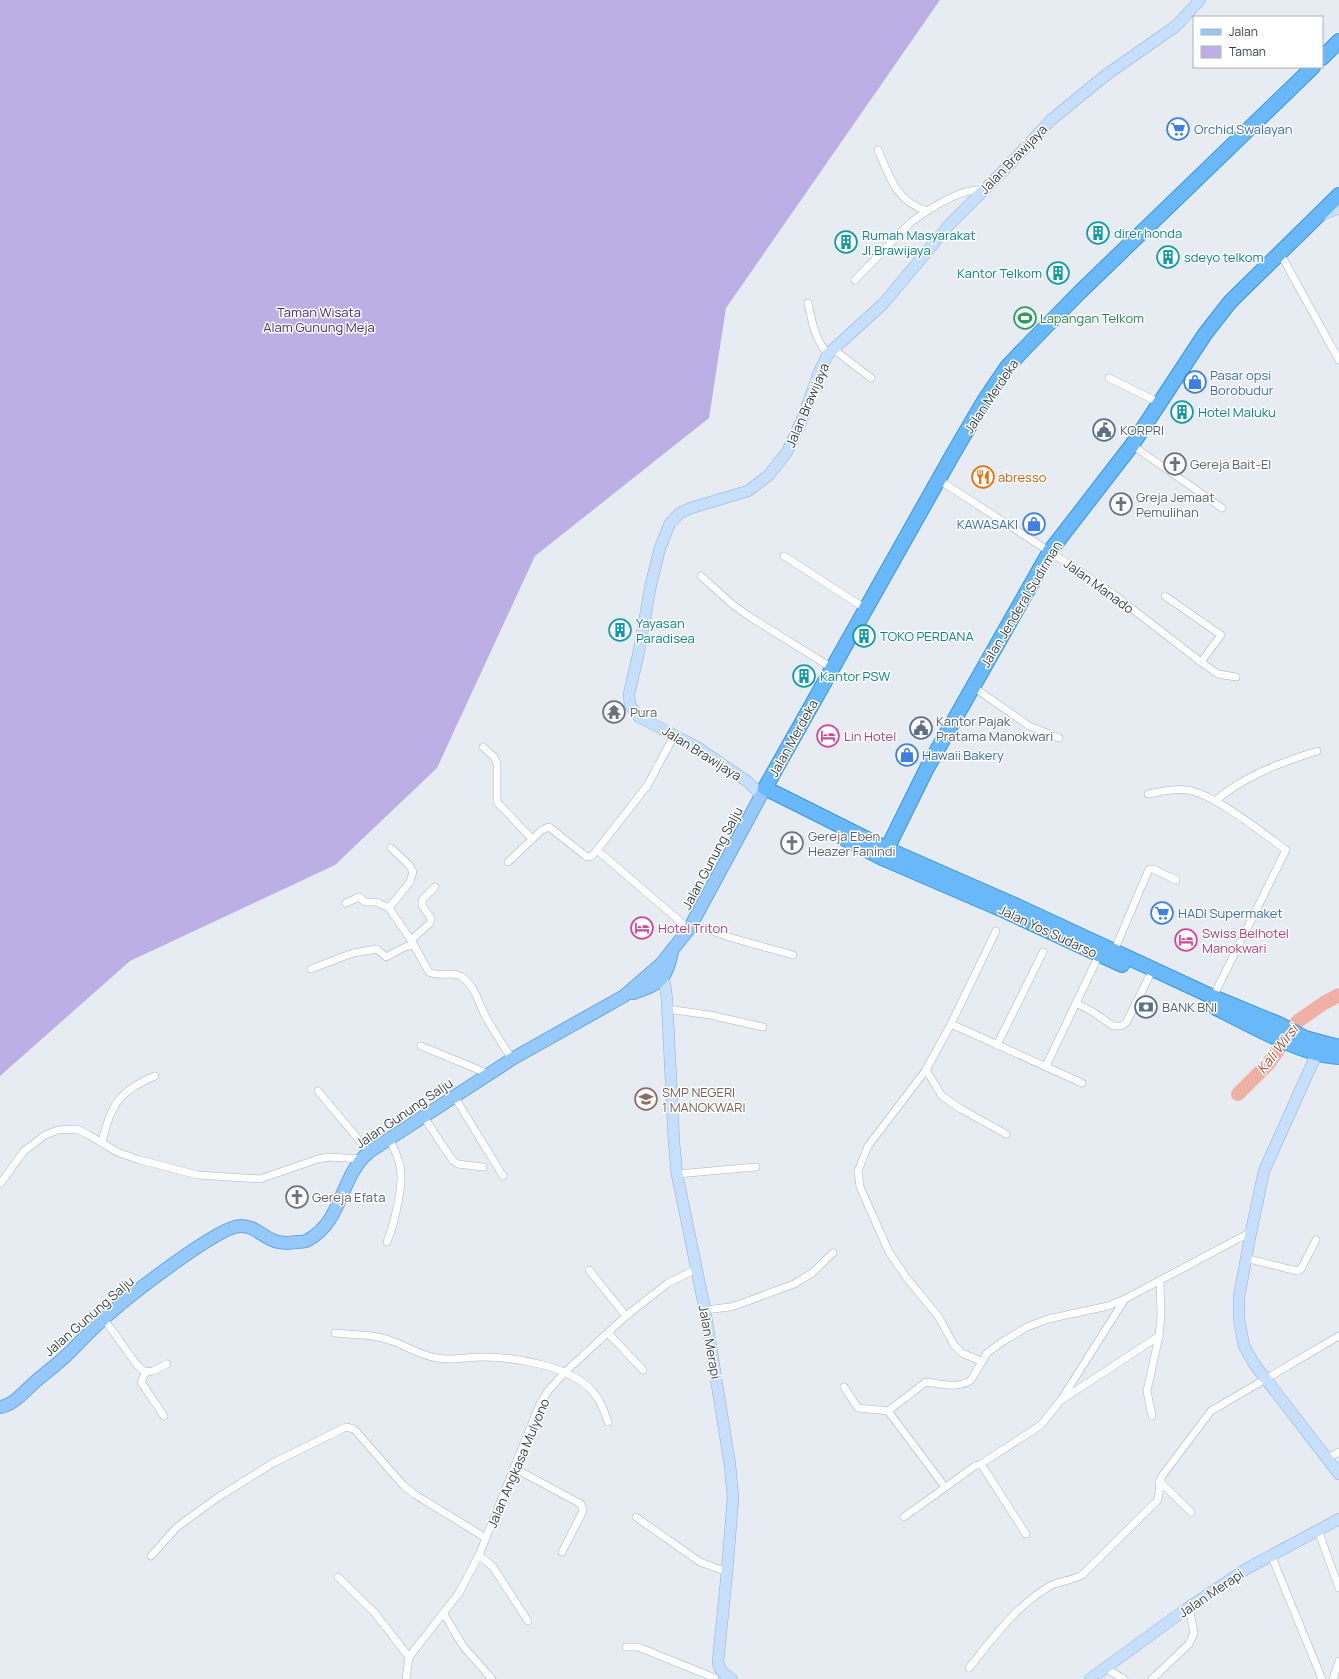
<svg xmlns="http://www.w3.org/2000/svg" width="1339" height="1679" font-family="Manrope,sans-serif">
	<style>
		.green { fill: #bcafe6 }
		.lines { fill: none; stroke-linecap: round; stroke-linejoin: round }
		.river { stroke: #eeb1a3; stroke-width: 14 }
		.street-casing { stroke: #a9b5be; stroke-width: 8 }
		.secondary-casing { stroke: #94b0cf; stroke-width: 12 }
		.primary-casing { stroke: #66a5e1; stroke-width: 14 }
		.highway-casing { stroke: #3996d9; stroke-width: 16 }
		.street { stroke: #fff; stroke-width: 7 }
		.secondary { stroke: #c5dffd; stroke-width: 11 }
		.primary { stroke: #95c9fc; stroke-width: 12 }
		.highway { stroke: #69b9fa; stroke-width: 14 }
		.labels { text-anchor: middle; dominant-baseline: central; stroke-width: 3; stroke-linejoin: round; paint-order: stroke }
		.shop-label { font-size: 13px; fill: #366cbe; stroke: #fff; text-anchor: start }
		.street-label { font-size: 13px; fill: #353f45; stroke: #fff }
		.culture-label { font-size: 13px; fill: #0d838f; stroke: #fff; text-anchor: start }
		.park-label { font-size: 13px; fill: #492a75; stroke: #fff }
		.leisure-label { font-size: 13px; fill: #27864d; stroke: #fff; text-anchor: start }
		.service-label { font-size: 13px; fill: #4e5e75; stroke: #fff; text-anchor: start }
		.worship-label { font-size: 13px; fill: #5b616d; stroke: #fff; text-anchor: start }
		.food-label { font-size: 13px; fill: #c56008; stroke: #fff; text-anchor: start }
		.hotel-label { font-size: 13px; fill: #b23c85; stroke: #fff; text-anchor: start }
		.education-label { font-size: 13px; fill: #785e54; stroke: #fff; text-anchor: start }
		.water-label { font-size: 14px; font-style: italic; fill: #ae4b31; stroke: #fff }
	</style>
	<rect width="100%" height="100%" fill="#e6ecf2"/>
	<path class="green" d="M0,0H940L726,308L709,418L535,556L437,768L335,865L130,961L0,1076Z"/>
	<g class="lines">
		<path class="river" d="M1238,1094L1269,1063L1298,1021L1324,1003L1339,995"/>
		<g class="street-casing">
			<g id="street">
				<path d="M878,150C890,178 896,201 927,211"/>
				<path d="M1280,253L1339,360"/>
				<path d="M855,280L911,222C929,209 962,187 984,190"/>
				<path d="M808,303C812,322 815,340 828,354"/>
				<path d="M833,349L871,378"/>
				<path d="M1109,378L1160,403"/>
				<path d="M1132,445L1222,508"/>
				<path d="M939,480L1081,572L1113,594L1201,662L1221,635L1165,596"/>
				<path d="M784,556L866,609"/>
				<path d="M701,576L732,604L747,615L832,668"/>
				<path d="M1201,662L1218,674L1236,677"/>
				<path d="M972,686L1029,726L1059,738"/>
				<path d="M483,747L494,757L497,763V802L532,839"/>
				<path d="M1148,794C1160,792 1174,788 1187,790C1213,793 1264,834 1286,850L1213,997"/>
				<path d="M1215,801C1246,775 1280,763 1317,751"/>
				<path d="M597,850L647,786L675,734"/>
				<path d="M508,862L542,830L549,827L587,857L592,856L597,850L689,929"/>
				<path d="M346,903L359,897L365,902H376L389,908L411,940L429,972C440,978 452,970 462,977C476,986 479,1006 487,1019C495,1033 503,1045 512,1059"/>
				<path d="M389,908L410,882L413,872L409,865L391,848"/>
				<path d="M692,924L732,938L793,955"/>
				<path d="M411,940L430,923L431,918L422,905V900L435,887"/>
				<path d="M1114,951L1149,869H1153L1176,880"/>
				<path d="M311,969L353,953L377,949L386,957L405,947L413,945"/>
				<path d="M1076,1003L1093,1012L1113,1026H1121L1126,1023L1149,977"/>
				<path d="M667,1009L710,1015L763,1027"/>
				<path d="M951,1024L1082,1083"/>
				<path d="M997,1045L1043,952"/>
				<path d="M421,1046L489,1074"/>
				<path d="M1046,1066L1099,955"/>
				<path d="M926,1070L942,1096L961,1109L1006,1134"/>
				<path d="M318,1091L369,1152"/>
				<path d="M454,1096L503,1176"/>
				<path d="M423,1116L453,1161L458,1164L483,1167"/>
				<path d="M102,1142C111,1104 119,1091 155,1076"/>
				<path d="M677,1174L756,1167"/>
				<path d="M0,1184L24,1151L45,1135L58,1130L77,1129L89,1135L117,1152L140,1160L198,1175L260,1179L318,1159L329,1157L361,1159"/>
				<path d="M387,1242C394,1225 404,1185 400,1166C398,1156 393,1147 389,1138"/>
				<path d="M1245,1258L1297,1271L1301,1269L1316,1240"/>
				<path d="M589,1270L626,1316"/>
				<path d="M705,1310L730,1307L740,1304L794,1284L812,1273L833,1253"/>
				<path d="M104,1319L137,1365L145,1372L153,1371L167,1364"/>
				<path d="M335,1333C354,1335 374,1334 392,1341C407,1346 421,1356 437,1358C452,1361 468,1357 483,1357C515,1357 572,1366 593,1392C601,1400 604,1411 608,1422"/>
				<path d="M608,1333L643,1370"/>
				<path d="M981,1361L962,1353L954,1345L938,1316L906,1277L889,1252L860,1187L858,1171L868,1146L926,1070L951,1024L996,931"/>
				<path d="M146,1372L141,1382L164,1416"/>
				<path d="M844,1387L858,1408L888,1411L945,1487"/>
				<path d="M1063,1399L1159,1336"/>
				<path d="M888,1411L926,1382C940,1384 959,1389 971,1380L987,1353L1002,1342L1027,1327L1048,1319L1108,1306L1125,1299L1251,1232"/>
				<path d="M1152,1416L1147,1391L1159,1336L1161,1315L1160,1280"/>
				<path d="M1326,1459L1339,1452"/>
				<path d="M981,1464L1026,1534"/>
				<path d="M514,1468L581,1504L583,1511L562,1552"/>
				<path d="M1159,1481L1191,1512"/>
				<path d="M636,1517L700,1562L727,1572"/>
				<path d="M904,1517L975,1466L981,1464L1041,1425L1061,1400L1125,1299"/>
				<path d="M1318,1530L1339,1588"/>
				<path d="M479,1555L493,1567L528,1621"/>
				<path d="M1271,1555L1322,1679"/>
				<path d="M151,1556L177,1527L217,1498L273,1463L346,1427L354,1429L403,1485L414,1494L486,1538"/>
				<path d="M338,1577L374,1612L409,1657"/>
				<path d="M444,1614L463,1646L492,1679"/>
				<path d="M626,1647H638L715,1678"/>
				<path d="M969,1668C993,1638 1016,1606 1050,1586C1060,1580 1070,1582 1082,1575L1157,1501C1161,1492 1158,1484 1162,1476L1211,1411L1339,1336"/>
				<path d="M1105,1668L1124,1679"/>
				<path d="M406,1679L409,1657L459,1593L479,1555L539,1406L547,1392L565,1372L626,1316L668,1283L696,1269"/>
				<path d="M1152,1679L1189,1644L1194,1633L1189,1607"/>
				<path d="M1333,1679L1339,1661"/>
			</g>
		</g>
		<g class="secondary-casing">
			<g id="secondary">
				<path d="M1321,215L1339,208"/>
				<path d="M761,795L748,782L697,747L639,717L630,705L629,694L638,656L651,584L660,548L670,523L680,513L691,508L748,491L769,475L787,452L801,422L820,370L828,354L883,304L950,224L1005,169L1051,120L1106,75L1176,26L1200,0"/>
				<path d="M659,970L665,984L667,1000L674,1143L677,1174L705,1310L730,1465L733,1498L727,1572L718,1662C720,1672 724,1674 732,1679"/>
				<path d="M1317,1053L1264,1171L1251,1232L1239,1297V1319L1244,1346L1255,1365L1339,1474"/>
				<path d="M1090,1679L1189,1607L1248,1568L1339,1519"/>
			</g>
		</g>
		<g class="primary-casing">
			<g id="primary">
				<path d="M633,993C660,984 666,981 672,952"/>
				<path d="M0,1407C14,1405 26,1390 36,1381C48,1371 60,1362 71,1351C83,1339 95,1326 108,1315C128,1297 217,1227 240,1226C255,1225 264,1239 278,1242C283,1243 291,1243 296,1242C300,1242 305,1242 308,1240C343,1221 340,1176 369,1152L512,1059L624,996L661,964L689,929L765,788"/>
			</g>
		</g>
		<g class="highway-casing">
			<g id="highway">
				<path d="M1322,58L1339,41"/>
				<path d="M1313,67L1079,293L1027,346L1007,367L984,401L953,454L765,788L887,849L1017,906L1213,997L1281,1025L1305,1038L1339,1047"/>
				<path d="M845,839L882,858L1005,911L1122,965"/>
				<path d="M887,849L927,768L1050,551L1132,445L1205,334L1230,302L1339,195"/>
				<path d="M1216,1008C1249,1024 1303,1056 1339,1057"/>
			</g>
		</g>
		<use href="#street" class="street"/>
		<use href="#secondary" class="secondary"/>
		<use href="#primary" class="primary"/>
		<use href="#highway" class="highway"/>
	</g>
	<defs>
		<g id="supermarket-ring" transform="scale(1.15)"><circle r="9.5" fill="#fff" stroke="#3f7fe0" stroke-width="1.5"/><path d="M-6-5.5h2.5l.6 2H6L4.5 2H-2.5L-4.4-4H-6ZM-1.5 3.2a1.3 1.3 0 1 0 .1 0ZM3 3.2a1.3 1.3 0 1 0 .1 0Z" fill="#3f7fe0"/></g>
		<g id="building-ring" transform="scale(1.15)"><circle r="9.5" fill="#fff" stroke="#0f9aa8" stroke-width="1.5"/><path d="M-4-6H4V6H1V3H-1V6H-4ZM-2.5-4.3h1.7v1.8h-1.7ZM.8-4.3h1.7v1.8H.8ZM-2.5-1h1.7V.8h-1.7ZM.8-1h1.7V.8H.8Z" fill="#0f9aa8"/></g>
		<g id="stadium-ring" transform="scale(1.15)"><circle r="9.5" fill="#fff" stroke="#2e9e5b" stroke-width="1.5"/><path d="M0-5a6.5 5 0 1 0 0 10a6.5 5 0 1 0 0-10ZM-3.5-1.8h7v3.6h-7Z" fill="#2e9e5b"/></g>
		<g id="shop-ring" transform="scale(1.15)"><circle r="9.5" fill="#fff" stroke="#3f7fe0" stroke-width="1.5"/><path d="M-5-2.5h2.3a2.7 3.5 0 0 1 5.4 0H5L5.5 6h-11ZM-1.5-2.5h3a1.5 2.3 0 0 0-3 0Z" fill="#3f7fe0"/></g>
		<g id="civic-ring" transform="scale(1.15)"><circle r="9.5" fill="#fff" stroke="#5c6f8a" stroke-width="1.5"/><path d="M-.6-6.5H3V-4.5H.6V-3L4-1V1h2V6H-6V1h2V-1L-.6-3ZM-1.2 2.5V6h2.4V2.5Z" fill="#5c6f8a"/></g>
		<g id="church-ring" transform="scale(1.15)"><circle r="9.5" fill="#fff" stroke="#6b7280" stroke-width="1.5"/><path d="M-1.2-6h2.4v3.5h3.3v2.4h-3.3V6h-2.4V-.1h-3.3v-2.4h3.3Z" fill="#6b7280"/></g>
		<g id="restaurant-ring" transform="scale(1.15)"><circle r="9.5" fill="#fff" stroke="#e8710a" stroke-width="1.5"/><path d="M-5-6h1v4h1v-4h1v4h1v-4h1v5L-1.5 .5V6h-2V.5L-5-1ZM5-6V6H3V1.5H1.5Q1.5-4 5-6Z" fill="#e8710a"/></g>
		<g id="temple-ring" transform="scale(1.15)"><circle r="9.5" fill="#fff" stroke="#6b7280" stroke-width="1.5"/><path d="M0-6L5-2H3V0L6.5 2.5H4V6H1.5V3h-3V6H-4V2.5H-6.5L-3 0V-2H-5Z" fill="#6b7280"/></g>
		<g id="hotel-ring" transform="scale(1.15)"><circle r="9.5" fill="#fff" stroke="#d1479c" stroke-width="1.5"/><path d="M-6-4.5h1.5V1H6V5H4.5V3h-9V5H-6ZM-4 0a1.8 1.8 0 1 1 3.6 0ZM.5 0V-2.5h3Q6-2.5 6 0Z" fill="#d1479c"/></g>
		<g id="bank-ring" transform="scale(1.15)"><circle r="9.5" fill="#fff" stroke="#5c6f8a" stroke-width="1.5"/><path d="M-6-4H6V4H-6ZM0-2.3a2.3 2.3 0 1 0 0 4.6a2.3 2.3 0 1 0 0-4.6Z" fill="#5c6f8a"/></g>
		<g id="school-ring" transform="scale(1.15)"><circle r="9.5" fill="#fff" stroke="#8d6e63" stroke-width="1.5"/><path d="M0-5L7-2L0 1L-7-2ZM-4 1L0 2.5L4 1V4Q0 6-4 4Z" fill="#8d6e63"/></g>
	</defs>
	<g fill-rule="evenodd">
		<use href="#supermarket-ring" x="1178" y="129"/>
		<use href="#building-ring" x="1098" y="233"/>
		<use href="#building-ring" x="846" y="242"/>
		<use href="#building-ring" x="1168" y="257"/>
		<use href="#building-ring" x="1058" y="273"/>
		<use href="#stadium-ring" x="1025" y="318"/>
		<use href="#shop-ring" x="1195" y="382"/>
		<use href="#building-ring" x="1182" y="412"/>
		<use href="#civic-ring" x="1104" y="430"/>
		<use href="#church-ring" x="1175" y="464"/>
		<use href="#restaurant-ring" x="983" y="477"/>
		<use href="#church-ring" x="1121" y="504"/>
		<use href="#shop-ring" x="1034" y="524"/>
		<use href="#building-ring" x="620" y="630"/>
		<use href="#building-ring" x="864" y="636"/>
		<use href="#building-ring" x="804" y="676"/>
		<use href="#temple-ring" x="614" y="712"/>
		<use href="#civic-ring" x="921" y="728"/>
		<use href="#hotel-ring" x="828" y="736"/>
		<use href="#shop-ring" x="907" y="755"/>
		<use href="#church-ring" x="792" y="843"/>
		<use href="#supermarket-ring" x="1162" y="913"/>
		<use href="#hotel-ring" x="642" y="928"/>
		<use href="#hotel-ring" x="1186" y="940"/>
		<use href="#bank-ring" x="1146" y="1007"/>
		<use href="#school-ring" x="646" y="1099"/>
		<use href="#church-ring" x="297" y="1197"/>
	</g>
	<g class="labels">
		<g class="shop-label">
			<text x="1194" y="129">Orchid Swalayan</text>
			<text x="1210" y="375">Pasar opsi<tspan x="1210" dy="15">Borobudur</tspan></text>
			<text x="1018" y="524" text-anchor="end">KAWASAKI</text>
			<text x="922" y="755">Hawaii Bakery</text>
			<text x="1178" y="913">HADI Supermaket</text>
		</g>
		<g class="street-label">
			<text transform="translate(1013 159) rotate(-46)">Jalan Brawijaya</text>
			<text transform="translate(991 396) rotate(-56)">Jalan Merdeka</text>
			<text transform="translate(807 405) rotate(-67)">Jalan Brawijaya</text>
			<text transform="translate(1099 586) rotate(36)">Jalan Manado</text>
			<text transform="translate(1021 604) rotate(-59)">Jalan Jenderal Sudirman</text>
			<text transform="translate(793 738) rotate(-61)">Jalan Merdeka</text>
			<text transform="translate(702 753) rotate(32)">Jalan Brawijaya</text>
			<text transform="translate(712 858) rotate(-62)">Jalan Gunung Salju</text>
			<text transform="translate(1048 931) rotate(25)">Jalan Yos Sudarso</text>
			<text transform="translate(404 1113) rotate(-34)">Jalan Gunung Salju</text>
			<text transform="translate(89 1316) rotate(-41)">Jalan Gunung Salju</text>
			<text transform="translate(710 1342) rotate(80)">Jalan Merapi</text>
			<text transform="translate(518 1463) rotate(-67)">Jalan Angkasa Mulyono</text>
			<text transform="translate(1211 1593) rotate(-34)">Jalan Merapi</text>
		</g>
		<g class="culture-label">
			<text x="1114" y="233">direr honda</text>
			<text x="862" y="235">Rumah Masyarakat<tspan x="862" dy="15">Jl.Brawijaya</tspan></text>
			<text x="1184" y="257">sdeyo telkom</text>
			<text x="1042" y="273" text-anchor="end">Kantor Telkom</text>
			<text x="1198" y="412">Hotel Maluku</text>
			<text x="636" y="623">Yayasan<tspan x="636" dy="15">Paradisea</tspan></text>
			<text x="880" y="636">TOKO PERDANA</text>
			<text x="820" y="676">Kantor PSW</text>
		</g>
		<g class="park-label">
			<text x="319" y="312">Taman Wisata<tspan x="319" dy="15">Alam Gunung Meja</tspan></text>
		</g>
		<g class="leisure-label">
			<text x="1040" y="318">Lapangan Telkom</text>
		</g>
		<g class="service-label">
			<text x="1120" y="430">KORPRI</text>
			<text x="936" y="721">Kantor Pajak<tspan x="936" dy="15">Pratama Manokwari</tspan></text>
			<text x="1162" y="1007">BANK BNI</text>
		</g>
		<g class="worship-label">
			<text x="1190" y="464">Gereja Bait-El</text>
			<text x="1136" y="497">Greja Jemaat<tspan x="1136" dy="15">Pemulihan</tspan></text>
			<text x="630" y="712">Pura</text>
			<text x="808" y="836">Gereja Eben<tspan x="808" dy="15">Heazer Fanindi</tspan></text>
			<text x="312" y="1197">Gereja Efata</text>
		</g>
		<g class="food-label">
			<text x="998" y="477">abresso</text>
		</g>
		<g class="hotel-label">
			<text x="844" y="736">Lin Hotel</text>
			<text x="658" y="928">Hotel Triton</text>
			<text x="1202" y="933">Swiss Belhotel<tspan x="1202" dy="15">Manokwari</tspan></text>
		</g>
		<g class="education-label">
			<text x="662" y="1092">SMP NEGERI<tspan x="662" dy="15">1 MANOKWARI</tspan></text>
		</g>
		<g class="water-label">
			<text transform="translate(1277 1049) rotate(-52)">Kali Wirsi</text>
		</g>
	</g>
	<rect x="1193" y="16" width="130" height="52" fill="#ffffff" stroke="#aeb2b5"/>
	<rect x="1201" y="29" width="20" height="6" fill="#95c9fc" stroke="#aeb2b5"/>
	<text x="1229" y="36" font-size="12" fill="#353f45">Jalan</text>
	<rect x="1201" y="46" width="20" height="12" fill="#bcafe6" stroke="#aeb2b5"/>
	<text x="1229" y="56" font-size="12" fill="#353f45">Taman</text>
</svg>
